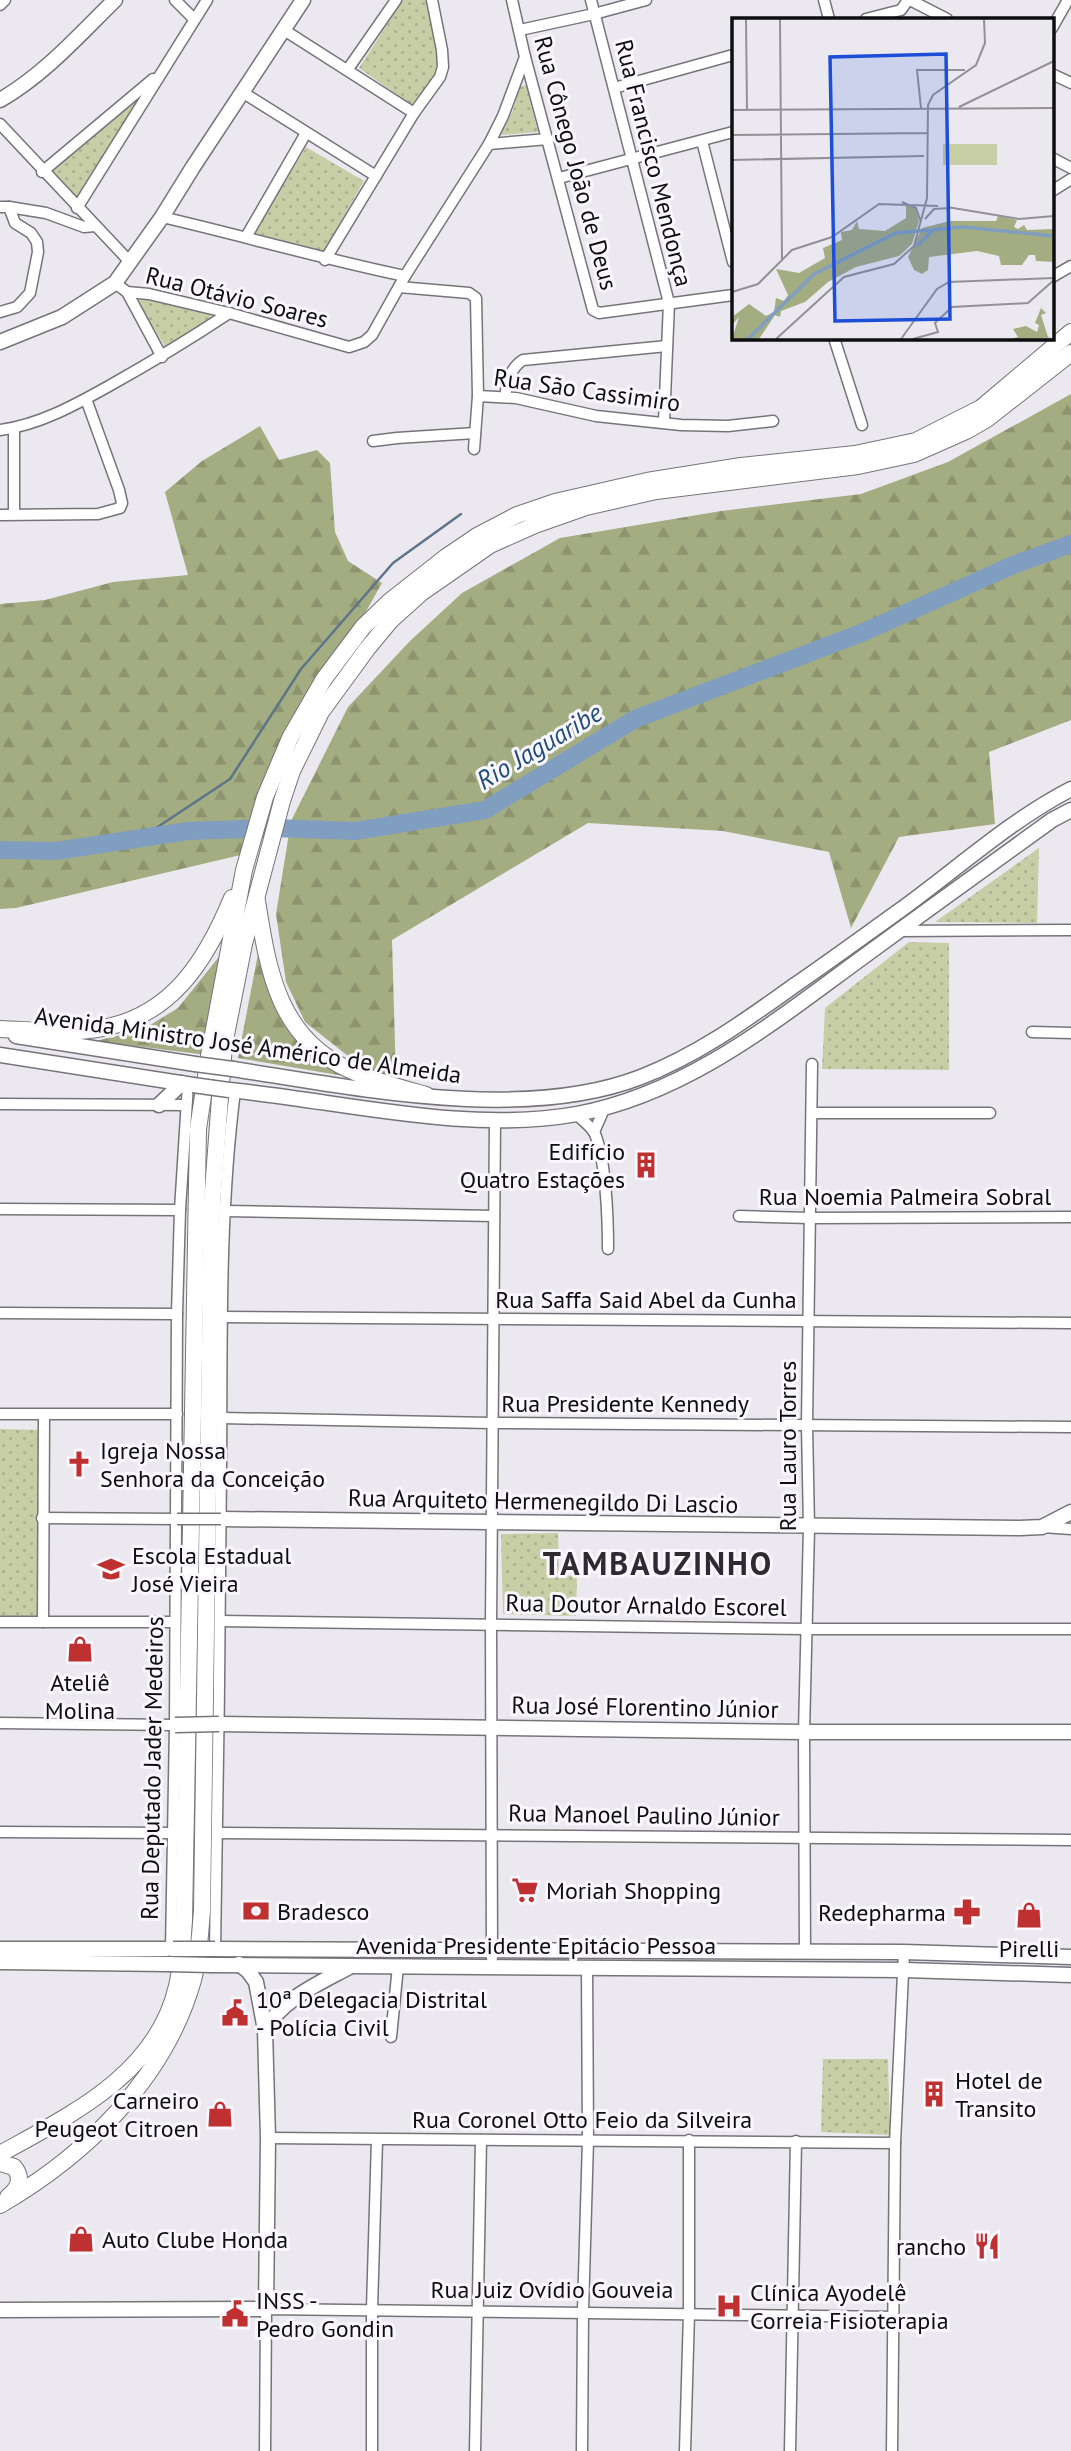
<svg xmlns="http://www.w3.org/2000/svg" width="1071" height="2451" font-family="'PT Sans',sans-serif">
	<style>
		.grass { fill: url(#grass-dots) }
		.forest { fill: url(#forest-firs) }
		.lines { fill: none; stroke-linecap: round; stroke-linejoin: round }
		.stream { stroke: #5e748b; stroke-width: 2.5 }
		.river { stroke: #809fc0; stroke-width: 18 }
		.minor-casing { stroke: #76747a; stroke-width: 13 }
		.major-casing { stroke: #76747a; stroke-width: 17 }
		.highway-casing { stroke: #76747a; stroke-width: 18 }
		.minor { stroke: #fff; stroke-width: 10 }
		.major { stroke: #fff; stroke-width: 14 }
		.highway { stroke: #fff; stroke-width: 16 }
		.minor-bridge-casing { stroke: #76747a; stroke-width: 13; stroke-linecap: butt }
		.major-bridge-casing { stroke: #76747a; stroke-width: 17; stroke-linecap: butt }
		.minor-bridge { stroke: #fff; stroke-width: 10 }
		.major-bridge { stroke: #fff; stroke-width: 14 }
		.labels { text-anchor: middle; dominant-baseline: central; stroke-width: 6; stroke-linejoin: round; paint-order: stroke }
		.street-label { font-size: 24px; fill: #0e0e10; stroke: #f9f7fd }
		.poi-label { font-size: 24px; fill: #0e0e10; stroke: #f9f7fd; text-anchor: start }
		.water-label { font-size: 26px; font-style: italic; fill: #1e4d79; stroke: #f9f7fd }
		.district-label { font-size: 32px; font-weight: bold; letter-spacing: 2px; fill: #2d2b30; stroke: #f9f7fd }
		.inset-river { fill: none; stroke: #809fc0; stroke-width: 3.5 }
		.inset-road { fill: none; stroke: #939196; stroke-width: 2 }
		.view { fill: #1d4ed8; fill-opacity: 0.15; stroke: #1d4ed8; stroke-width: 3.5 }
		.inset-edge { fill: none; stroke: #0e0e10; stroke-width: 3.5 }
	</style>
	<defs>
		<pattern id="grass-dots" width="8" height="8" patternUnits="userSpaceOnUse" patternTransform="scale(1.75)"><rect width="8" height="8" fill="#c7cea6"/><path d="M2 2h.1M6 6h.1" fill="none" stroke="#aab08e" stroke-width="1.8" stroke-linecap="round"/></pattern>
		<pattern id="forest-firs" width="22" height="20" patternUnits="userSpaceOnUse" patternTransform="scale(1.75)"><rect width="22" height="20" fill="#a4ac81"/><path d="M5 1l3.5 6h-7zM16 11l3.5 6h-7z" fill="#8c936e"/></pattern>
	</defs>
	<rect width="100%" height="100%" fill="#ebe9ef"/>
	<g class="grass">
		<path d="M403,0H427C432,24 444,54 433,78C429,88 419,96 412,105L359,68Z"/>
		<path d="M526,85L538,132L501,135L513,110L520,87Z"/>
		<path d="M140,97L77,198L52,171Z"/>
		<path d="M306,147L364,181L324,251L254,233Z"/>
		<path d="M140,298L211,315L209,320L166,348L139,304Z"/>
		<path d="M1039,848L1037,923L935,922Z"/>
		<path d="M909,942L949,943V1070L822,1069L825,1008Z"/>
		<path d="M0,1429L41,1430L38,1620L0,1619Z"/>
		<path d="M558,1533L559,1575L577,1576L576,1616L503,1614L501,1534Z"/>
		<path d="M823,2059H888L890,2135L821,2132Z"/>
	</g>
	<g class="forest">
		<path d="M1071,394V720L989,752L995,824L899,837L851,928L829,852L723,831L588,823L392,940L396,1080L362,1067L305,1022L286,982L276,914L291,821L348,707L410,641L462,593L560,538L721,511L861,494L948,462Z"/>
		<path d="M260,426L279,460L317,450L330,463L335,532L348,561L382,583L364,615L289,730L249,853L16,908L0,909V604L45,600L113,582L188,575L165,492L202,461Z"/>
		<path d="M259,949C267,975 273,1003 287,1026C300,1049 339,1066 362,1079L238,1058Z"/>
		<path d="M222,953L207,1055L96,1041L142,1030L178,1008Z"/>
	</g>
	<g class="lines">
		<path class="stream" d="M141,838L230,779L301,669L393,563L461,514"/>
		<path class="river" d="M0,850L56,851L188,831L274,828L355,831L485,810L635,719L864,632L1013,565L1071,544"/>
		<g class="minor-casing">
			<g id="minor">
				<path d="M175,0L194,19"/>
				<path d="M512,0L525,57L593,310L599,313L733,295"/>
				<path d="M591,0L669,303L664,422"/>
				<path d="M824,0L829,19"/>
				<path d="M910,0L947,19"/>
				<path d="M0,5L5,0"/>
				<path d="M866,19L901,10L908,0"/>
				<path d="M1052,28L1068,0"/>
				<path d="M284,30L414,113"/>
				<path d="M520,30L594,14L646,0"/>
				<path d="M348,69L396,0"/>
				<path d="M1052,74L1071,83"/>
				<path d="M614,88L733,55"/>
				<path d="M242,92L376,176"/>
				<path d="M0,124L131,263"/>
				<path d="M702,141L733,262"/>
				<path d="M489,144L548,139"/>
				<path d="M1052,158L1071,168"/>
				<path d="M42,172L153,79"/>
				<path d="M559,178L733,132"/>
				<path d="M1052,191L1071,179"/>
				<path d="M0,207H9L15,223L31,233L37,242L38,252L30,293L17,307L0,312"/>
				<path d="M9,207L46,213L84,227L95,226"/>
				<path d="M77,208L207,0"/>
				<path d="M162,217C244,236 323,259 405,276"/>
				<path d="M246,237L306,133"/>
				<path d="M325,260L414,113L440,77L443,67L442,50L432,0"/>
				<path d="M1052,277L1071,266"/>
				<path d="M115,283L127,292L149,294L229,313L349,347L364,342L372,335L405,276L489,144L503,116L525,57"/>
				<path d="M399,287L469,293L476,298L478,396L474,449"/>
				<path d="M127,292L162,357"/>
				<path d="M834,338L862,425"/>
				<path d="M478,396L516,398L596,416L681,425L728,426L773,421"/>
				<path d="M505,397C507,383 510,368 523,360L667,346"/>
				<path d="M14,428V514"/>
				<path d="M0,430C39,425 75,405 109,386C150,363 190,339 229,313"/>
				<path d="M373,441L397,438L475,433"/>
				<path d="M0,515L98,514L120,508L122,503L119,490L86,399"/>
				<path d="M899,931L1071,930"/>
				<path d="M1032,1032L1071,1033"/>
				<path d="M0,1104L186,1105"/>
				<path d="M813,1113H990"/>
				<path d="M576,1114C582,1120 591,1126 595,1134C606,1161 608,1219 608,1249"/>
				<path d="M594,1132L605,1107"/>
				<path d="M0,1209L180,1210"/>
				<path d="M224,1211L494,1216"/>
				<path d="M739,1216L810,1218L1071,1217"/>
				<path d="M0,1313L177,1314"/>
				<path d="M222,1317L1071,1323"/>
				<path d="M0,1414H177"/>
				<path d="M222,1418L492,1423L1071,1427"/>
				<path d="M42,1518L177,1519"/>
				<path d="M1042,1527L1071,1529"/>
				<path d="M220,1621L805,1629H1071"/>
				<path d="M0,1622H175"/>
				<path d="M43,1622L44,1415"/>
				<path d="M0,1723L175,1725"/>
				<path d="M0,1832L172,1833"/>
				<path d="M217,1833L1071,1840"/>
				<path d="M171,1949L175,1725L177,1314L180,1210L188,1084"/>
				<path d="M215,1949C218,1788 220,1628 221,1467C222,1341 219,1216 235,1091"/>
				<path d="M805,1953L804,1732L809,1528L807,1425L812,1064"/>
				<path d="M492,1958L491,1624L495,1120"/>
				<path d="M391,2037L398,1966"/>
				<path d="M268,2138L895,2143"/>
				<path d="M265,2451L266,2309L893,2317"/>
				<path d="M372,2451V2309L377,2140"/>
				<path d="M475,2451L481,2140"/>
				<path d="M582,2451L583,2311L588,2140L587,1968"/>
				<path d="M685,2451L689,2313V2140"/>
				<path d="M790,2451L796,2141"/>
				<path d="M892,2451L895,2143L904,1952"/>
			</g>
		</g>
		<g class="major-casing">
			<g id="major">
				<path d="M0,100C44,75 79,35 115,0"/>
				<path d="M0,342L62,317L115,283L162,217L193,167L303,0"/>
				<path d="M16,1036L195,1064"/>
				<path d="M0,1055L193,1085"/>
				<path d="M233,1069C356,1088 522,1123 641,1077C698,1055 746,1020 795,985C830,961 864,936 899,911C956,870 1009,821 1071,789"/>
				<path d="M229,1090C341,1101 466,1134 577,1114C685,1094 773,1023 859,960C923,913 988,866 1052,820L1071,810"/>
				<path d="M159,1105L182,1083"/>
				<path d="M221,1519L1020,1528L1042,1527L1071,1512"/>
				<path d="M219,1724L804,1732H1071"/>
				<path d="M0,1949H173"/>
				<path d="M215,1949L904,1952L1071,1957"/>
				<path d="M0,1962L168,1964"/>
				<path d="M212,1965L904,1970L1071,1975"/>
				<path d="M265,2030C282,1999 318,1984 349,1967"/>
				<path d="M0,2310L266,2309L268,2138L265,2030L256,1982L248,1971L239,1964"/>
			</g>
		</g>
		<g class="highway-casing">
			<g id="highway">
				<path d="M257,901C268,970 278,1038 350,1070C374,1081 401,1088 426,1095"/>
				<path d="M0,1029C32,1030 65,1034 97,1029C171,1018 206,961 232,898"/>
				<path d="M0,2154C72,2114 157,2074 177,1986C182,1965 182,1943 184,1921L198,1129L209,1056L244,870L265,797L290,738L324,679L363,627L390,601L446,557L477,536L517,515L555,502L647,481L741,466L855,454L916,441L981,408L1071,332"/>
				<path d="M0,2163L14,2167C23,2178 19,2188 8,2197"/>
				<path d="M0,2205C86,2155 165,2079 193,1980C199,1958 200,1934 202,1911L212,1204L224,1045L244,944L282,801L292,771L321,712L367,649L391,620L421,593L490,545L535,525L586,507L656,491L858,466L914,454L966,431L987,419L1071,353"/>
			</g>
		</g>
		<use href="#minor" class="minor"/>
		<use href="#major" class="major"/>
		<use href="#highway" class="highway"/>
		<g class="minor-bridge-casing">
			<path id="minor-bridge" d="M177,1519H221"/>
		</g>
		<g class="major-bridge-casing">
			<g id="major-bridge">
				<path d="M195,1064L233,1069"/>
				<path d="M193,1085L229,1090"/>
				<path d="M175,1725L219,1724"/>
				<path d="M173,1949H215"/>
				<path d="M168,1964L212,1965"/>
			</g>
		</g>
		<use href="#minor-bridge" class="minor-bridge"/>
		<use href="#major-bridge" class="major-bridge"/>
	</g>
	<defs>
		<g id="building-bare" transform="scale(2.1)"><path d="M-4-6H4V6H1V3H-1V6H-4ZM-2.5-4.3h1.7v1.8h-1.7ZM.8-4.3h1.7v1.8H.8ZM-2.5-1h1.7V.8h-1.7ZM.8-1h1.7V.8H.8Z" fill="#bf3031" stroke="#f9f7fd" stroke-width="2.5" paint-order="stroke"/></g>
		<g id="church-bare" transform="scale(2.1)"><path d="M-1.2-6h2.4v3.5h3.3v2.4h-3.3V6h-2.4V-.1h-3.3v-2.4h3.3Z" fill="#bf3031" stroke="#f9f7fd" stroke-width="2.5" paint-order="stroke"/></g>
		<g id="school-bare" transform="scale(2.1)"><path d="M0-5L7-2L0 1L-7-2ZM-4 1L0 2.5L4 1V4Q0 6-4 4Z" fill="#bf3031" stroke="#f9f7fd" stroke-width="2.5" paint-order="stroke"/></g>
		<g id="shop-bare" transform="scale(2.1)"><path d="M-5-2.5h2.3a2.7 3.5 0 0 1 5.4 0H5L5.5 6h-11ZM-1.5-2.5h3a1.5 2.3 0 0 0-3 0Z" fill="#bf3031" stroke="#f9f7fd" stroke-width="2.5" paint-order="stroke"/></g>
		<g id="supermarket-bare" transform="scale(2.1)"><path d="M-6-5.5h2.5l.6 2H6L4.5 2H-2.5L-4.4-4H-6ZM-1.5 3.2a1.3 1.3 0 1 0 .1 0ZM3 3.2a1.3 1.3 0 1 0 .1 0Z" fill="#bf3031" stroke="#f9f7fd" stroke-width="2.5" paint-order="stroke"/></g>
		<g id="bank-bare" transform="scale(2.1)"><path d="M-6-4H6V4H-6ZM0-2.3a2.3 2.3 0 1 0 0 4.6a2.3 2.3 0 1 0 0-4.6Z" fill="#bf3031" stroke="#f9f7fd" stroke-width="2.5" paint-order="stroke"/></g>
		<g id="pharmacy-bare" transform="scale(2.1)"><path d="M-2-6h4v4h4v4h-4v4h-4v-4h-4v-4h4Z" fill="#bf3031" stroke="#f9f7fd" stroke-width="2.5" paint-order="stroke"/></g>
		<g id="civic-bare" transform="scale(2.1)"><path d="M-.6-6.5H3V-4.5H.6V-3L4-1V1h2V6H-6V1h2V-1L-.6-3ZM-1.2 2.5V6h2.4V2.5Z" fill="#bf3031" stroke="#f9f7fd" stroke-width="2.5" paint-order="stroke"/></g>
		<g id="restaurant-bare" transform="scale(2.1)"><path d="M-5-6h1v4h1v-4h1v4h1v-4h1v5L-1.5 .5V6h-2V.5L-5-1ZM5-6V6H3V1.5H1.5Q1.5-4 5-6Z" fill="#bf3031" stroke="#f9f7fd" stroke-width="2.5" paint-order="stroke"/></g>
		<g id="hospital-bare" transform="scale(2.1)"><path d="M-5-5h3v3.5h4V-5h3V5h-3V1.5h-4V5h-3Z" fill="#bf3031" stroke="#f9f7fd" stroke-width="2.5" paint-order="stroke"/></g>
	</defs>
	<g fill-rule="evenodd">
		<use href="#building-bare" x="646" y="1165"/>
		<use href="#church-bare" x="79" y="1464"/>
		<use href="#school-bare" x="111" y="1569"/>
		<use href="#shop-bare" x="80" y="1649"/>
		<use href="#supermarket-bare" x="525" y="1890"/>
		<use href="#bank-bare" x="256" y="1911"/>
		<use href="#pharmacy-bare" x="967" y="1912"/>
		<use href="#shop-bare" x="1029" y="1915"/>
		<use href="#civic-bare" x="235" y="2013"/>
		<use href="#building-bare" x="934" y="2094"/>
		<use href="#shop-bare" x="220" y="2114"/>
		<use href="#shop-bare" x="81" y="2239"/>
		<use href="#restaurant-bare" x="987" y="2246"/>
		<use href="#hospital-bare" x="729" y="2306"/>
		<use href="#civic-bare" x="235" y="2314"/>
	</g>
	<g class="labels">
		<g class="street-label">
			<text transform="translate(576 163) rotate(75)">Rua Cônego João de Deus</text>
			<text transform="translate(654 163) rotate(76)">Rua Francisco Mendonça</text>
			<text transform="translate(237 297) rotate(14)">Rua Otávio Soares</text>
			<text transform="translate(587 390) rotate(8)">Rua São Cassimiro</text>
			<text transform="translate(248 1045) rotate(8)">Avenida Ministro José Américo de Almeida</text>
			<text x="905" y="1196">Rua Noemia Palmeira Sobral</text>
			<text x="646" y="1299">Rua Saffa Said Abel da Cunha</text>
			<text x="625" y="1403">Rua Presidente Kennedy</text>
			<text transform="translate(787 1446) rotate(-90)">Rua Lauro Torres</text>
			<text transform="translate(543 1501) rotate(1)">Rua Arquiteto Hermenegildo Di Lascio</text>
			<text transform="translate(646 1605) rotate(1)">Rua Doutor Arnaldo Escorel</text>
			<text transform="translate(645 1707) rotate(1)">Rua José Florentino Júnior</text>
			<text transform="translate(152 1768) rotate(-89)">Rua Deputado Jader Medeiros</text>
			<text transform="translate(644 1815) rotate(1)">Rua Manoel Paulino Júnior</text>
			<text x="536" y="1945">Avenida Presidente Epitácio Pessoa</text>
			<text x="582" y="2119">Rua Coronel Otto Feio da Silveira</text>
			<text x="552" y="2289">Rua Juiz Ovídio Gouveia</text>
		</g>
		<g class="poi-label">
			<text x="625" y="1151" text-anchor="end">Edifício<tspan x="625" dy="28">Quatro Estações</tspan></text>
			<text x="100" y="1450">Igreja Nossa<tspan x="100" dy="28">Senhora da Conceição</tspan></text>
			<text x="132" y="1555">Escola Estadual<tspan x="132" dy="28">José Vieira</tspan></text>
			<text x="80" y="1682" text-anchor="middle">Ateliê<tspan x="80" dy="28">Molina</tspan></text>
			<text x="546" y="1890">Moriah Shopping</text>
			<text x="277" y="1911">Bradesco</text>
			<text x="946" y="1912" text-anchor="end">Redepharma</text>
			<text x="1029" y="1948" text-anchor="middle">Pirelli</text>
			<text x="256" y="1999">10ª Delegacia Distrital<tspan x="256" dy="28">- Polícia Civil</tspan></text>
			<text x="955" y="2080">Hotel de<tspan x="955" dy="28">Transito</tspan></text>
			<text x="199" y="2100" text-anchor="end">Carneiro<tspan x="199" dy="28">Peugeot Citroen</tspan></text>
			<text x="102" y="2239">Auto Clube Honda</text>
			<text x="966" y="2246" text-anchor="end">rancho</text>
			<text x="750" y="2292">Clínica Ayodelê<tspan x="750" dy="28">Correia Fisioterapia</tspan></text>
			<text x="256" y="2300">INSS -<tspan x="256" dy="28">Pedro Gondin</tspan></text>
		</g>
		<g class="water-label">
			<text transform="translate(539 746) rotate(-31)">Rio Jaguaribe</text>
		</g>
		<g class="district-label">
			<text x="658" y="1563">TAMBAUZINHO</text>
		</g>
	</g>
	<g transform="translate(732 18)">
		<rect width="322" height="322" fill="#ebe9ef"/>
		<path d="M211,126H265V147H211Z" fill="#c7cea6"/>
		<path d="M174,185L184,191L187,203L180,226L167,238L124,249L96,264L73,284L49,293L48,299L43,297L27,321H0L7,299L0,307V299L17,286L34,298L42,294L44,280L52,283L56,277L44,251L67,255L93,240L91,230L110,222L109,214L120,212L125,203L127,211L153,213L174,200ZM266,198L285,202L282,209L286,211L292,207L295,212L322,211V244L304,243L303,237H297L290,247H269L267,238L245,233L197,239L196,252L190,256L182,252L176,239L190,210L218,203H264ZM309,290L314,295L309,297L316,319L322,321H279L286,319L281,311L294,308L305,314L307,307L303,305Z" fill="#a4ac81"/>
		<path class="inset-river" d="M185,228L202,211M16,321L82,256L164,215L232,209L322,218"/>
		<path class="inset-road" d="M14,1L15,92M48,1L50,242M227,89L322,43M189,90L185,52H233M0,92L322,90M0,117L196,115M0,142L192,138M170,184L184,190L189,204M215,189L287,201L322,198M193,201L202,191L219,190M0,274L26,266L60,232L100,219L147,186L206,188M44,321L112,259L162,246L182,228L195,180L196,87L201,77L244,47L253,25L252,1M169,321L205,271L217,264L322,260M181,321L206,314L203,305L220,289L296,285L322,262"/>
		<path class="view" d="M214,36L218,301L103,303L98,39Z"/>
		<rect width="322" height="322" class="inset-edge"/>
	</g>
</svg>
